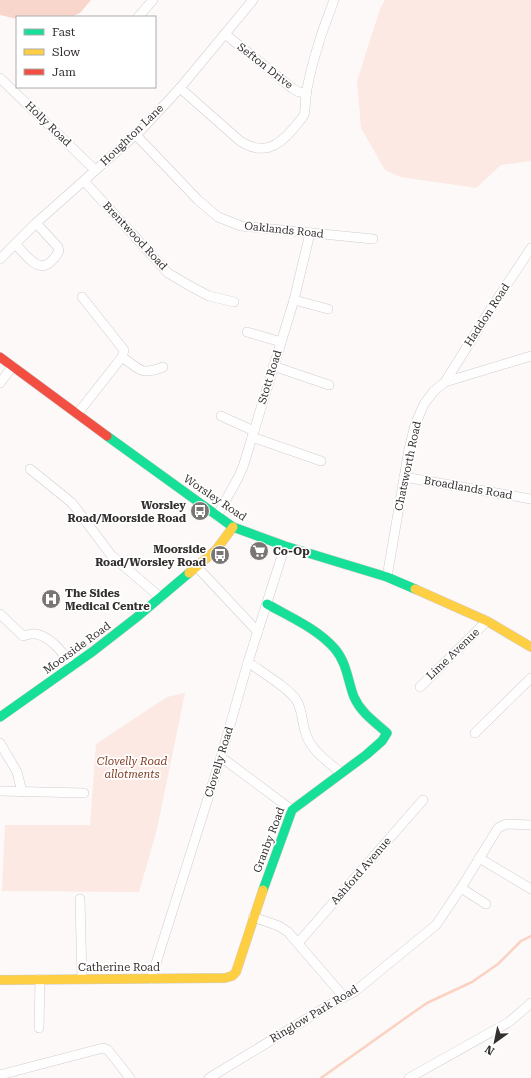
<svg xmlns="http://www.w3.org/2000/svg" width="531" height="1078" font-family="'Roboto Serif',serif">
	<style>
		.green { fill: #fce9e3 }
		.forest { fill: #f8d6cb }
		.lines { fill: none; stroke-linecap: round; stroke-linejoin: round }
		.stream { stroke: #fbd1c2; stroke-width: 2.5 }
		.street-casing { stroke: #d1cdcc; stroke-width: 10 }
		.fast-casing { stroke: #d1cdcc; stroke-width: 10 }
		.slow-casing { stroke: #d1cdcc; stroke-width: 10 }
		.jam-casing { stroke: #d1cdcc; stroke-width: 10 }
		.street { stroke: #fffefe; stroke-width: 9 }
		.fast { stroke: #16e098; stroke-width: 9 }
		.slow { stroke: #ffcf43; stroke-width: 9 }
		.jam { stroke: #f24e42; stroke-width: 9 }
		.labels { text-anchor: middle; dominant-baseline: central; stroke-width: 3.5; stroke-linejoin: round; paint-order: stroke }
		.street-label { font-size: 11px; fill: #34302f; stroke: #fff }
		.poi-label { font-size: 11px; font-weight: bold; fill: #34302f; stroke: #fff; text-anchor: end }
		.park-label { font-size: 11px; font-style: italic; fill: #823c23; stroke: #fff }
	</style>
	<rect width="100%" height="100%" fill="#fcf9f8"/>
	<g class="green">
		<path d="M385,0H531V161L501,165L476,188L400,177L385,170L361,128L357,81L380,9Z"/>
		<path d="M185,693L157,829L139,892L2,891L5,825H90L96,744L167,697Z"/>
	</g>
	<path class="forest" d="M0,0H91L80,13L71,17H17V19L0,15Z"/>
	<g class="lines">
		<path class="stream" d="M321,1078L414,1012L427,1003L472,982L498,964L521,941L531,936"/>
		<g class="street-casing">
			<g id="street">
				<path d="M138,17L153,0"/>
				<path d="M225,34L292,88L299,92L307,93"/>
				<path d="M0,78L95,170"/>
				<path d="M180,88L240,141C262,155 277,148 293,129C296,125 301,120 304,115C306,108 305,100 306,94C309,78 313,61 318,46C322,30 329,15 334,0"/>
				<path d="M135,134L198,200L218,217L241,226L373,239"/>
				<path d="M84,181L168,273L190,286L209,296L234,302"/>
				<path d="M15,244C31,260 42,280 59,251L58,247L36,223"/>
				<path d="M0,259L36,223L142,129L180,88L253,0"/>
				<path d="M294,300L328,309"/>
				<path d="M247,332L281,342"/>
				<path d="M122,357C140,369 140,376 163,367"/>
				<path d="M273,366L329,385"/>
				<path d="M445,382L492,307L531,248"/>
				<path d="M0,383L13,366"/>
				<path d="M78,413L122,357L124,350L82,297"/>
				<path d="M221,416L254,431"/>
				<path d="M252,437L321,461"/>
				<path d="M30,469L72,503L111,555L161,598"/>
				<path d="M404,477L531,499"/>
				<path d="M217,516L238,478L243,467L294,300L310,233"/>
				<path d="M197,567L258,632"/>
				<path d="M387,577L409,449L415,425L424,404L434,391L445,382L531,356"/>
				<path d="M0,614L23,636C27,635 32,633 36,634C52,637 64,655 73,666"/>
				<path d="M248,662C261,672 288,687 297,701C302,710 302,721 305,731C309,749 327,761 341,773"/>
				<path d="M420,687L487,621"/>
				<path d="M475,733L531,678"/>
				<path d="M0,743L17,772L22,792"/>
				<path d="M221,757L292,810"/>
				<path d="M0,791L84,793"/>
				<path d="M479,858L531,889"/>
				<path d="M461,888L486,904"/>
				<path d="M80,899L82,979"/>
				<path d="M253,917L279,926L288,932L344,997"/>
				<path d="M298,943L423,800"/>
				<path d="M151,979L221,757L248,662L285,546"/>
				<path d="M39,1028L40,979"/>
				<path d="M0,1075L103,1048L108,1050L130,1078"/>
				<path d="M209,1078L336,1001L354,992L436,925L461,888L498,828L506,824L531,825"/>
				<path d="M409,1078L509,1022L531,1003"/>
			</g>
		</g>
		<g class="fast-casing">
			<g id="fast">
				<path d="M107,436L233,527L285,546L387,577L415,589"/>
				<path d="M0,717L92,652L137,617L189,573"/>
				<path d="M263,890L292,810L366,755L382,741L387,733C375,722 361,713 354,697C348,682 347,663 335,649C318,629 290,617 267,604"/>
			</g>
		</g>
		<g class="slow-casing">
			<g id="slow">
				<path d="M189,573L216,550L233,527"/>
				<path d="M415,589L487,621L531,647"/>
				<path d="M0,980L225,978L232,976L236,972L263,890"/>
			</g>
		</g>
		<g class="jam-casing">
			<path id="jam" d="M0,357L107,436"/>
		</g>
		<use href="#street" class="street"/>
		<use href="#fast" class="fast"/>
		<use href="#slow" class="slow"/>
		<use href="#jam" class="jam"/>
	</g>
	<defs>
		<g id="bus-disc" transform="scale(1)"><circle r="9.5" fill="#7a7675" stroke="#fff"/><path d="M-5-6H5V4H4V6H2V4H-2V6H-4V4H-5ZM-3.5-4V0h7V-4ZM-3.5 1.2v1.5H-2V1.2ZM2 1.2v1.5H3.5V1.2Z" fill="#fff"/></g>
		<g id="supermarket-disc" transform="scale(1)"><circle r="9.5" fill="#7a7675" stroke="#fff"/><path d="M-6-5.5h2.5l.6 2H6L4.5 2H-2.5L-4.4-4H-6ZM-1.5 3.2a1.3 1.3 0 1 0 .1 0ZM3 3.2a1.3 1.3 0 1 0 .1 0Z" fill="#fff"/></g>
		<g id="hospital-disc" transform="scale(1)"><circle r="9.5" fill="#7a7675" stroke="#fff"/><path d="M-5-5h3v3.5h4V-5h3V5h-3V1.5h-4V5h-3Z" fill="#fff"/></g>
	</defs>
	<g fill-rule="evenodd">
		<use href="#bus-disc" x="200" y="511"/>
		<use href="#supermarket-disc" x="259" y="551"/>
		<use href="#bus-disc" x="220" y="555"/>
		<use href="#hospital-disc" x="51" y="599"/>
	</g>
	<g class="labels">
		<g class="street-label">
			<text transform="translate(265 66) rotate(38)">Sefton Drive</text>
			<text transform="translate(48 124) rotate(44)">Holly Road</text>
			<text transform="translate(132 135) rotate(-44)">Houghton Lane</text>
			<text transform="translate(284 230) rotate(6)">Oaklands Road</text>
			<text transform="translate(135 236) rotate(47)">Brentwood Road</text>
			<text transform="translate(487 315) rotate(-57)">Haddon Road</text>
			<text transform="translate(270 377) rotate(-73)">Stott Road</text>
			<text transform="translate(408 466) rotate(-78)">Chatsworth Road</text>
			<text transform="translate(468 488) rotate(10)">Broadlands Road</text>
			<text transform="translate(215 498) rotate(34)">Worsley Road</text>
			<text transform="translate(77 648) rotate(-36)">Moorside Road</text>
			<text transform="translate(453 654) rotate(-44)">Lime Avenue</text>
			<text transform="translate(219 762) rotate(-73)">Clovelly Road</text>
			<text transform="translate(269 840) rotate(-69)">Granby Road</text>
			<text transform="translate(361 871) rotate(-49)">Ashford Avenue</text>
			<text x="119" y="967">Catherine Road</text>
			<text transform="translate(314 1014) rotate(-31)">Ringlow Park Road</text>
		</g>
		<g class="poi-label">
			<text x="186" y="505">Worsley<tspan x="186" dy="13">Road/Moorside Road</tspan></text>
			<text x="206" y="549">Moorside<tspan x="206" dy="13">Road/Worsley Road</tspan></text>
			<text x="273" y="551" text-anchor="start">Co-Op</text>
			<text x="65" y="593" text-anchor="start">The Sides<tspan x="65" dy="13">Medical Centre</tspan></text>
		</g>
		<g class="park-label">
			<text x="132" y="761">Clovelly Road<tspan x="132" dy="13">allotments</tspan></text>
		</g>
	</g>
	<rect x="16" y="16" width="140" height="72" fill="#ffffff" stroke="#aeacac"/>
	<rect x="24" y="29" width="20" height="6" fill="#16e098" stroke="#aeacac"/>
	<text x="52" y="36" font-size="12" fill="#34302f">Fast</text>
	<rect x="24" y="49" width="20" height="6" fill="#ffcf43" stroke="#aeacac"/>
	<text x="52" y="56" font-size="12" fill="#34302f">Slow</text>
	<rect x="24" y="69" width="20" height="6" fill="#f24e42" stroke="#aeacac"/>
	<text x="52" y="76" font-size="12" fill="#34302f">Jam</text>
	<g transform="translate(495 1042) rotate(213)" stroke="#ffffff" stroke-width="3" paint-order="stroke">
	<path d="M0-3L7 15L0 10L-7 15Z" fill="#34302f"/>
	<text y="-6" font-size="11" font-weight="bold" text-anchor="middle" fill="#34302f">N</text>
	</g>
</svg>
